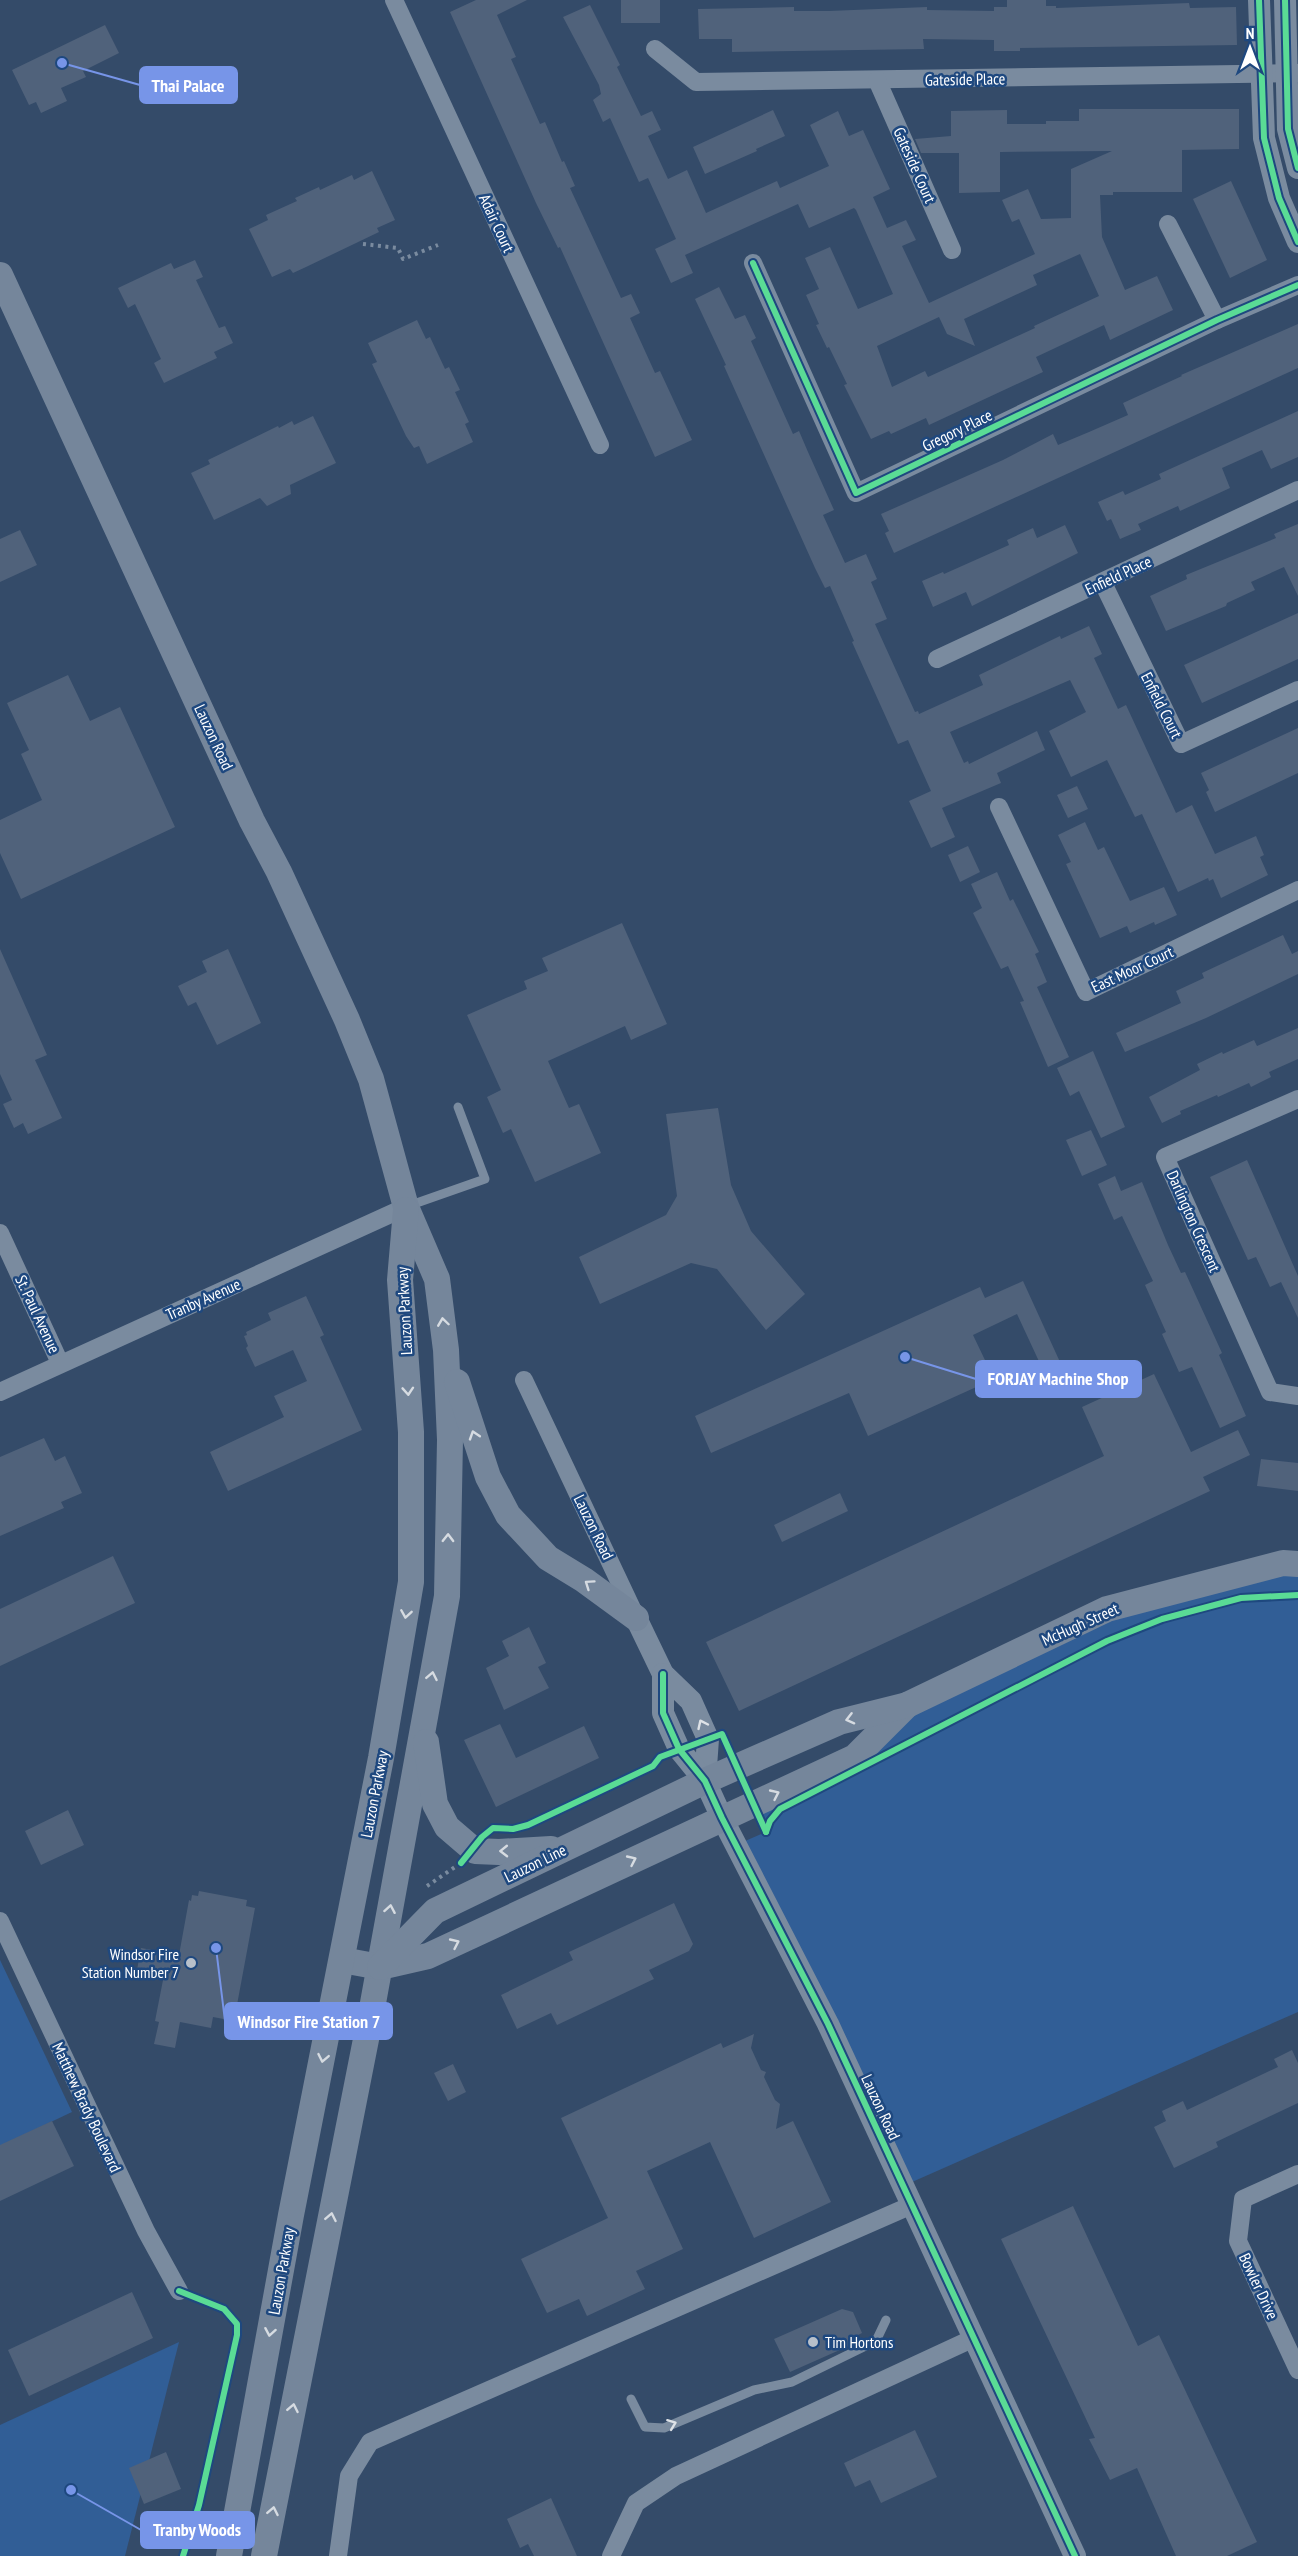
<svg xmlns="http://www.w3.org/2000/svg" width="1298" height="2556" font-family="'PT Sans Narrow',sans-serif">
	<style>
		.green { fill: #315e96 }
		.building { fill: #50627b; fill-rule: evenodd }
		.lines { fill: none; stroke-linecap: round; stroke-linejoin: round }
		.path { stroke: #7a8b9f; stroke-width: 4; stroke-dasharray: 3 4.5; stroke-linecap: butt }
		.service { stroke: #7a8b9f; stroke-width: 9 }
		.minor { stroke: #7a8b9f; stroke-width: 18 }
		.tertiary { stroke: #7a8b9f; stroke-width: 22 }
		.secondary { stroke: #75869b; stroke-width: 26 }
		.cycleway-casing { stroke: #1e487f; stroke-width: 10 }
		.cycleway { stroke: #5adb95; stroke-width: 6 }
		.oneway { stroke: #d6dbe1 }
		.oneway2 { stroke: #dee2e7 }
		.poi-dot { fill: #b8c0ca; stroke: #1e487f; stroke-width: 2 }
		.labels { text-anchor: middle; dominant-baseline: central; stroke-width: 5; stroke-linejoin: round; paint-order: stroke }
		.street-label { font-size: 16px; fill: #fff; stroke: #1e487f }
		.poi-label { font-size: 16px; fill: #fff; stroke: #1e487f; text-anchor: end }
		.leader { fill: none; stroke: #7795e8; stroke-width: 2 }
		.callout-dot { fill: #7795e8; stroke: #1e487f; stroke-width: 2 }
		.callout { fill: #7795e8; stroke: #7795e8; stroke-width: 2 }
		.callout-label { font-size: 18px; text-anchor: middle; font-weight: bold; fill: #fff }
	</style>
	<rect width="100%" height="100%" fill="#344b69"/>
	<g class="green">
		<path d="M1298,1564V2012L903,2186L736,1845L766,1832L754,1804L855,1757L907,1705L1107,1609Z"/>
		<path d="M0,1960L72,2112L0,2146Z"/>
		<path d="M179,2342L125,2556H0V2425Z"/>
	</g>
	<g class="building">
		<path d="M476,0H527L497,15L516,57L511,59L540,124L545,122L562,162L564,161L575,186L570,188L621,298L631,294L640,313L630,318L655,373L660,371L692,440L655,457L560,247L558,248L536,203L450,12Z"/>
		<rect x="621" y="0" width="39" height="23"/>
		<path d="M1007,0H1046V6H1056V8L1189,3L1190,8L1236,7L1237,45L1020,48V51H994V40L923,39L924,49L732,52V39H699L698,9L794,7V11H829L927,7V10L994,11V7H1007Z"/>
		<path d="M590,5L620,65L617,67L641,116L652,111L661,130L648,136L668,179L687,170L706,213L777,181L780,188L829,166L810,125L838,111L849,136L863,130L890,189L873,197L887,228L906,220L916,240L902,246L929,303L1035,254L1019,219L1012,222L1002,200L1028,189L1041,219L1071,218V169L1112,151L1000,152V192L959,193V153H921L915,139L951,136V111L1007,110V124H1046V121H1079V109H1239V149L1182,150V192H1113V195H1100L1102,237L1125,290L1157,276L1173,310L1110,340L1104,325L1036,357L1043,372L929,425L926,418L891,434L889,431L871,439L844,385L847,384L829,347L827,348L816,325L819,324L806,295L819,289L805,258L830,247L858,309L893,294L856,210L854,208L809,228L798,204L685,255L693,273L671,283L655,249L676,239L648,178L639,182L610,118L603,122L593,100L601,94L599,85L563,17ZM1080,254L1099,296L1034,326L1035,328L928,377L925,371L892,387L877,346L939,317L947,334L975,346L964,319L1037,285L1033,275Z"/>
		<path d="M105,25L119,53L83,71L86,77L61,88L67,101L41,113L36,102L29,105L12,70Z"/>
		<path d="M773,110L785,136L756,149L757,151L705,174L693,147Z"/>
		<path d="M372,171L395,220L377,228L379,232L306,267L293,273L290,269L272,277L249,229L268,220L266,215L297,201L295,198L319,187L320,190L352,175L354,180Z"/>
		<path d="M1231,181L1267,260L1230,278L1193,199Z"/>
		<path d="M195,260L203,277L196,280L219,328L225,326L233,343L214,352L217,358L164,383L154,363L161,359L135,304L128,308L118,288L171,263L174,269Z"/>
		<path d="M719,287L735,319L745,315L756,338L751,341L793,434L799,431L808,452L834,510L823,515L845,563L866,554L877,579L871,582L887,619L875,624L915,712L918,711L919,714L983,685L979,675L1060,636L1061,639L1089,626L1102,654L1094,658L1118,709L1126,705L1176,813L1192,805L1215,854L1256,836L1264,855L1260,857L1268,875L1221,898L1213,879L1209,881L1208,878L1178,892L1142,814L1135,817L1107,760L1071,777L1049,731L1086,712L1070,680L950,732L964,763L968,761L969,764L1037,731L1045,750L997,773L1001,783L942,808L955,837L931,848L909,801L931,791L908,740L898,744L852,642L854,641L830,586L825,588L815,568L724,366L726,365L695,299Z"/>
		<path d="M417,320L426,339L430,337L445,369L449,367L460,390L455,392L469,422L465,424L473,442L427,464L419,446L414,448L406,436L372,364L377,362L368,343Z"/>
		<path d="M1298,324V368L894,553L885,533L889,531L881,514L1003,460L1053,434L1058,445L1089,432L1128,415L1123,403L1182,376L1181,375Z"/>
		<path d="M1298,411V457L1271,469L1262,450L1222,468L1230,488L1180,511L1178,506L1138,524L1141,530L1120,539L1111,519L1107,521L1098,502L1123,491L1125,495L1161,479L1159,474Z"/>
		<path d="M313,416L336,463L290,485L291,494L267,506L260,498L214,520L191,473L210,464L208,460L278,426L279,428L292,421L294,425Z"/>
		<path d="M1298,524V596L1284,567L1251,582L1255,590L1227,603L1226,606L1166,631L1150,596L1187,579L1186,575L1276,538L1274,534Z"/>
		<path d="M1065,525L1078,553L972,606L966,592L933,607L922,581L943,572L944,574L1009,545L1007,540L1033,528L1037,538Z"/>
		<path d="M20,530L37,565L0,582V539Z"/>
		<path d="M1298,613V659L1202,703L1184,665Z"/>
		<path d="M68,675L90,721L120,707L175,827L21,899L0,853V820L42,800L21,754L29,750L7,703Z"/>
		<path d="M1298,728V773L1215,812L1206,792L1209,790L1201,773Z"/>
		<path d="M1077,786L1088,809L1068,818L1057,795Z"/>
		<path d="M1085,822L1098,850L1104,847L1130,901L1164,887L1177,915L1155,925L1154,922L1130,933L1127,926L1100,938L1066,864L1071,862L1058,835Z"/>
		<path d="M968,846L980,872L960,882L948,855Z"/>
		<path d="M997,872L1010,901L1013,899L1039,952L1035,954L1047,982L1037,987L1069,1057L1048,1067L1020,1002L1024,1001L1008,966L1001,969L973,913L982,908L971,884Z"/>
		<path d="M622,923L667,1024L631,1040L625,1026L548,1061L569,1108L579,1104L601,1153L535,1182L511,1129L503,1133L487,1097L501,1090L467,1015L527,989L524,981L548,971L542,958Z"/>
		<path d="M1283,935L1292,954L1298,951V974L1206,1018L1125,1052L1116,1033L1181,1003L1176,991L1204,978L1202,973Z"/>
		<path d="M0,949L47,1055L35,1060L62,1118L28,1134L23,1123L14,1128L3,1104L12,1100L0,1074Z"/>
		<path d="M228,949L261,1023L217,1045L196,1002L188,1006L178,986L207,972L202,961Z"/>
		<path d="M1298,1028V1059L1269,1072L1271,1077L1251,1087L1249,1083L1218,1097L1217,1095L1180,1111L1181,1114L1162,1123L1149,1097L1200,1070L1197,1064L1222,1052L1223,1054L1254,1040L1257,1046Z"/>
		<path d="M1093,1051L1125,1127L1101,1138L1079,1091L1070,1096L1057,1068Z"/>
		<path d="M718,1108L731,1185L751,1231L805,1294L766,1330L717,1269L691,1263L600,1304L579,1257L666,1215L677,1196L666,1114Z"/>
		<path d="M1091,1130L1107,1165L1082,1176L1066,1140Z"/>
		<path d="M1247,1160L1298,1276V1318L1281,1282L1270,1287L1256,1257L1248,1260L1210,1177Z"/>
		<path d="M1115,1176L1121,1191L1142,1182L1168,1245L1181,1273L1185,1272L1222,1353L1219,1355L1246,1416L1220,1428L1192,1367L1179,1372L1162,1334L1166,1332L1145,1285L1153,1281L1122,1216L1114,1220L1098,1184Z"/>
		<path d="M1023,1281L1060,1362L1043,1370L1017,1314L973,1335L994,1379L868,1436L849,1393L711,1453L695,1416L980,1287L985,1298Z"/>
		<path d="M306,1296L324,1335L320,1337L362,1430L228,1491L210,1452L284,1417L274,1396L307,1381L293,1350L255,1367L246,1348L248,1346L244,1336L247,1335L246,1332L271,1320L268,1313Z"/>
		<path d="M1154,1374L1191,1452L1238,1430L1250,1455L1203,1477L1210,1491L739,1711L706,1642L1104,1456L1082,1407Z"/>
		<path d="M44,1438L55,1461L65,1456L82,1493L61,1502L64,1508L0,1536V1457Z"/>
		<path d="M1261,1459L1298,1463V1491L1257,1486Z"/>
		<path d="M840,1493L848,1511L782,1542L774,1525Z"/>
		<path d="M113,1556L135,1603L0,1666V1609Z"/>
		<path d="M529,1627L546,1663L538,1667L549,1688L504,1710L486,1668L509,1656L502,1641Z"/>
		<path d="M500,1724L516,1758L584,1726L599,1758L496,1807L464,1740Z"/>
		<path d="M68,1810L84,1845L41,1865L25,1831Z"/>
		<path d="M199,1891L247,1900L246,1906L255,1908L234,2021L213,2017L211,2028L180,2022L175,2048L154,2044L159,2022L155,2021L164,1975L137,1970L141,1948L179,1955L189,1900L191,1901L192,1895L198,1896Z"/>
		<path d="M674,1903L693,1944L689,1951L649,1970L654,1979L557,2025L551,2013L517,2029L501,1995L573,1960L569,1952Z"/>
		<path d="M754,2034L751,2048L761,2070L766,2072L764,2077L775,2100L780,2104L776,2129L793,2121L831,2202L754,2238L710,2142L647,2171L683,2249L636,2271L645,2289L587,2316L579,2299L547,2313L521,2259L608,2218L561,2118L721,2043L723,2048Z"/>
		<path d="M1292,2050L1298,2063V2103L1216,2142L1218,2147L1174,2168L1154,2127L1166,2121L1162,2111L1183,2101L1187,2110L1278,2067L1274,2059Z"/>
		<path d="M453,2064L466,2092L448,2101L434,2073Z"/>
		<path d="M52,2121L74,2166L0,2201V2145Z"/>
		<path d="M1073,2206L1138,2346L1159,2335L1257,2542L1227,2556H1176L1137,2468L1110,2480L1089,2439L1095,2438L1001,2239Z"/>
		<path d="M132,2292L153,2338L29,2396L8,2350Z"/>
		<path d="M842,2309L853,2312L862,2333L848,2340L851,2345L790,2372L774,2339Z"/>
		<path d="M915,2430L937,2477L881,2503L870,2480L855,2487L844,2463Z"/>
		<path d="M166,2452L181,2489L144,2504L129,2468Z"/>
		<path d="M551,2498L577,2556H534L528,2544L520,2548L507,2519Z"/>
	</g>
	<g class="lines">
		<g class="path">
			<path d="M363,244L398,248L403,259L438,245"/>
			<path d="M427,1886L458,1865"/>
		</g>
		<g class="service">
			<path d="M408,1206L485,1179L458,1107"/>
			<path d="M631,2399L645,2427L664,2428L754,2390L792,2382L876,2341L886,2320"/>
		</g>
		<g class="minor">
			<path d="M394,0L600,445"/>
			<path d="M655,49L696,82L1298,73"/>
			<path d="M877,80L952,250"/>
			<path d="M1168,224L1217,320"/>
			<path d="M753,263L856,493L1217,320L1298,285"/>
			<path d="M1103,583L1181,744L1298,690"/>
			<path d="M937,659L1298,490"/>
			<path d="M999,807L1086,992L1298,890"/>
			<path d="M1298,1099L1165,1157L1270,1392L1298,1396"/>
			<path d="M0,1233L60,1363"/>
			<path d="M524,1380L636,1617"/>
			<path d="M0,1392L406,1207"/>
			<path d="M0,1921L146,2231L179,2291"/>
			<path d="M1298,2174L1243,2199L1238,2241L1298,2370"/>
			<path d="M338,2556L349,2476L370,2442L912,2205"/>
			<path d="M611,2556L636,2503L676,2476L974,2338"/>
		</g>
		<g class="tertiary">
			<path d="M1259,0L1264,138L1279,198L1298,242"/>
			<path d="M1285,0L1288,129L1298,168"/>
			<path d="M636,1618L663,1674L691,1701L708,1739L705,1781"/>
			<path d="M663,1674V1713L679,1749L705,1781L722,1818L828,2024L1075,2556"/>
		</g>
		<g class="secondary">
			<path d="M0,275L252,821L279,872L347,1020L371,1079L406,1207L437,1279L446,1350L450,1440L447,1596L371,2014L264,2556"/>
			<path d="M457,1382L488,1477L508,1515L548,1558L584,1580L636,1618"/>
			<path d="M426,1742L435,1804L447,1827L475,1851L499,1852L551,1849"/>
			<path d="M342,1960L380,1967L428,1956L855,1757L907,1705"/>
			<path d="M380,1967L435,1911L705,1781L839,1722L907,1705L1107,1609L1283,1563L1298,1564"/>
			<path d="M229,2556L291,2215L381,1758L411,1582V1432L400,1280L406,1210"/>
		</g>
		<g class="cycleway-casing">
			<g id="cycleway">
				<path d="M1259,0L1264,138L1279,198L1298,242"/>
				<path d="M1285,0L1288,129L1298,168"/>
				<path d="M753,263L856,493L1217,320L1298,285"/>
				<path d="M663,1674V1713L679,1749L705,1781L722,1818L828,2024L1075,2556"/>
				<path d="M766,1832L770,1821L780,1809L1107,1641L1162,1619L1241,1598L1298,1595"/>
				<path d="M461,1863L482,1837L493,1828L513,1829L528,1825L653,1766L660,1757L722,1734L766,1832"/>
				<path d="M179,2291L224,2309L237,2324V2335L199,2505L183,2556"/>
			</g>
		</g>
		<use href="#cycleway" class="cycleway"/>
	</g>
	<defs><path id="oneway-chevron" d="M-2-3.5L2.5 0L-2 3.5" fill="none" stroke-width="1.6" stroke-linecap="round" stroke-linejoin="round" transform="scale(1.5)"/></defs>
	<g class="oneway">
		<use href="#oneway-chevron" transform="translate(443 1322) rotate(-98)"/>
		<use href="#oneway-chevron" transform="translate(408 1391) rotate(86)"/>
		<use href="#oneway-chevron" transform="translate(474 1435) rotate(-108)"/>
		<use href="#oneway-chevron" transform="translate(448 1538) rotate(-89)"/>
		<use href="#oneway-chevron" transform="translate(589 1584) rotate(-145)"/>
		<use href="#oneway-chevron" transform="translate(406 1614) rotate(99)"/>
		<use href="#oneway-chevron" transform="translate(432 1676) rotate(-79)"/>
		<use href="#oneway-chevron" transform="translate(850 1719) rotate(166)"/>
		<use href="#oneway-chevron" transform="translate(775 1794) rotate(-25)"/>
		<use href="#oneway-chevron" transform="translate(504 1851) rotate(179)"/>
		<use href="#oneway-chevron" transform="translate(632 1860) rotate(-25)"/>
		<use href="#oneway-chevron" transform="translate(390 1909) rotate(-80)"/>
		<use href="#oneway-chevron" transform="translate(455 1943) rotate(-25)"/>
		<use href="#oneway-chevron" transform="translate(323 2058) rotate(101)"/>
		<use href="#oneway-chevron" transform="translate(331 2217) rotate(-79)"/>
		<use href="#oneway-chevron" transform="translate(270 2332) rotate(100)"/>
		<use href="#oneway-chevron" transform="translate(293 2408) rotate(-79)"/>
		<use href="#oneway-chevron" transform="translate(273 2511) rotate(-79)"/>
	</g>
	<g class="oneway2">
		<use href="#oneway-chevron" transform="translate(702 1724) rotate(-115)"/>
		<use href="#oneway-chevron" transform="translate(672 2424) rotate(-21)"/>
	</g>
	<g class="poi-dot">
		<circle cx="191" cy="1963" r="6"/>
		<circle cx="813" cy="2342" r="6"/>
	</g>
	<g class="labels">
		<g class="street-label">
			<text transform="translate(965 79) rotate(-1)">Gateside Place</text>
			<text transform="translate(915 165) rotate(66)">Gateside Court</text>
			<text transform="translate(497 223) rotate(65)">Adair Court</text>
			<text transform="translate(957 430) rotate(-26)">Gregory Place</text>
			<text transform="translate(1118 575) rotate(-25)">Enfield Place</text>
			<text transform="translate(1162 705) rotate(63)">Enfield Court</text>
			<text transform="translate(214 737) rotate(65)">Lauzon Road</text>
			<text transform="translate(1132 969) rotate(-25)">East Moor Court</text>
			<text transform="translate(1194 1221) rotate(66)">Darlington Crescent</text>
			<text transform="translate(203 1299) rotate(-24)">Tranby Avenue</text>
			<text transform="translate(404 1311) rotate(-93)">Lauzon Parkway</text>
			<text transform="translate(38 1314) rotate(65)">St. Paul Avenue</text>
			<text transform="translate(594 1527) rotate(64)">Lauzon Road</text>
			<text transform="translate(1080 1624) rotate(-24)">McHugh Street</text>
			<text transform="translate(374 1794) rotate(-79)">Lauzon Parkway</text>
			<text transform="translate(535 1863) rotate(-26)">Lauzon Line</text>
			<text transform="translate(87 2107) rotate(65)">Matthew Brady Boulevard</text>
			<text transform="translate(881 2107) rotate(65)">Lauzon Road</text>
			<text transform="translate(281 2271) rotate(-80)">Lauzon Parkway</text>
			<text transform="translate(1259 2286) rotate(65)">Bowler Drive</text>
		</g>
		<g class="poi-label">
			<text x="179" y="1954">Windsor Fire<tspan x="179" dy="18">Station Number 7</tspan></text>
			<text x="825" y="2342" text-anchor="start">Tim Hortons</text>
		</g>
	</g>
	<path class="leader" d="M62 63L140 85M905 1357L976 1379M216 1948L225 2021M71 2490L141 2530"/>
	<g class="callout-dot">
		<circle cx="62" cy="63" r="6"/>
		<circle cx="905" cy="1357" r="6"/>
		<circle cx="216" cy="1948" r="6"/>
		<circle cx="71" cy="2490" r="6"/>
	</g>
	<g class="callout">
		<rect x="140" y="67" width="97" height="36" rx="6"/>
		<rect x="976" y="1361" width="165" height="36" rx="6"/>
		<rect x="225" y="2003" width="167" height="36" rx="6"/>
		<rect x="141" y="2512" width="113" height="36" rx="6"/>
	</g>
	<g class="callout-label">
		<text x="188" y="92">Thai Palace</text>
		<text x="1058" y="1385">FORJAY Machine Shop</text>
		<text x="309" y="2028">Windsor Fire Station 7</text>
		<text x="197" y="2536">Tranby Woods</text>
	</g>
	<g transform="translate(1250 48)" stroke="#1e487f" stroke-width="4.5" paint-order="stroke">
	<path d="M0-4.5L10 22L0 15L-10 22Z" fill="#ffffff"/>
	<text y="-9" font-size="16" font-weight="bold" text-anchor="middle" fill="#ffffff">N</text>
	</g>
</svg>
